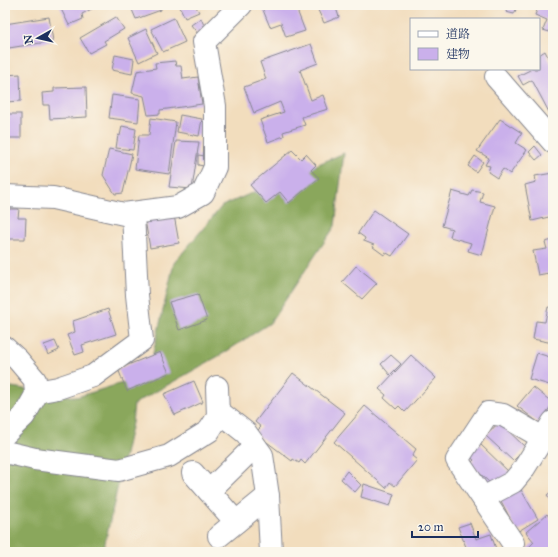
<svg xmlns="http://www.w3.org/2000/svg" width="558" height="557" font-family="'IM FELL Great Primer','Noto Serif JP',serif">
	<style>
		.forest { fill: #8aa75b; stroke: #526b5c }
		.building { fill: #cab0eb }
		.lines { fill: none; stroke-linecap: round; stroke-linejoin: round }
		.street-casing { stroke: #86868e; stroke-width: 24 }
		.street { stroke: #fff; stroke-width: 22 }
	</style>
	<rect width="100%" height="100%" fill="#fbf7ec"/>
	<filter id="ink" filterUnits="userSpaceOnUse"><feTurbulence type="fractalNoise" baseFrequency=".025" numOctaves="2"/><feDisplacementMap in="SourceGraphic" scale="8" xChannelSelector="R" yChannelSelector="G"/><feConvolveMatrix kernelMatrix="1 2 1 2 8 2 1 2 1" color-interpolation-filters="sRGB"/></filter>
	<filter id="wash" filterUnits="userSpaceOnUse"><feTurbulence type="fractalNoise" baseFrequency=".012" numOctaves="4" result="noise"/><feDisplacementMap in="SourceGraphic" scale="16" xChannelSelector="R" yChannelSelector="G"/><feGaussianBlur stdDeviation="0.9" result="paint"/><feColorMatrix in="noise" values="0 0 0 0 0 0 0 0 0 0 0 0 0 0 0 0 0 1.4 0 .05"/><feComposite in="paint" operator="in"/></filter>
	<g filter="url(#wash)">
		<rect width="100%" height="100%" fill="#f2ddbd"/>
		<path class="forest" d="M344,153L335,226L270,323L224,353L134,404L132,423L103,552H5V386L77,397L148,375L174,263L222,206Z"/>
		<g id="blocks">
			<g class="building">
				<path d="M59,5H99L82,14L83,19L69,25Z"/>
				<path d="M130,5H160L161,10L136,19Z"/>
				<path d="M179,5H195L199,12L185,18Z"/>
				<path d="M261,5H295L305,31L286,37L281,23L270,27Z"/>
				<path d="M324,5L336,8L339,17L324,23L317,8Z"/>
				<path d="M508,5H518L514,14L506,12Z"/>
				<path d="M539,5H553V33L543,30L547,20L535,15Z"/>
				<path d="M49,17L53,41L9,48L5,24Z"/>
				<path d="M116,17L124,29L104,41L106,44L89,53L80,38Z"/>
				<path d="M174,18L185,42L163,52L151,29Z"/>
				<path d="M201,18L205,28L198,34L191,25Z"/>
				<path d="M146,29L157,53L139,62L128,38Z"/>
				<path d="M311,44L318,63L300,70L311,100L323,95L328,109L302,117L305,125L283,132L284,136L268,142L260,120L284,112L280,102L254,113L244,87L266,79L260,62Z"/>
				<path d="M545,51L553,67V113L550,114L532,80L523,85L518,76L532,69H539V55Z"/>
				<path d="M115,55L134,59L132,74L112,70Z"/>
				<path d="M175,61L176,66H181L183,79L198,77L202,104L160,110V114L148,115L144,96L132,93L137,71L156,68L155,63Z"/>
				<path d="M20,74L21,101L5,102V75Z"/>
				<path d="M86,87L87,117L50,119L49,105H43L42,93L54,92V88Z"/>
				<path d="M112,95L140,99L138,122L109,118Z"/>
				<rect x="5" y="114" width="16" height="24"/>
				<path d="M180,115L202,119L199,136L177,132Z"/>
				<path d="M151,118L176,122L169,174L135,169L139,135H149Z"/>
				<path d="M500,119L522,133L516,143L527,150L510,174L503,169L497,178L488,172L490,166L485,165L489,158L477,151Z"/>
				<path d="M122,126L136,129L133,150L116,148L118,135L120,136Z"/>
				<path d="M176,141L199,142L192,189L169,187Z"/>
				<path d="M535,146L542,155L536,160L529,152Z"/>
				<path d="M109,149L132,154L123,193L115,194L103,175Z"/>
				<path d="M292,150L301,159L306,154L316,165L311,170L319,178L289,203L280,192L266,203L250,185Z"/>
				<path d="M198,155L205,156L204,166L198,165Z"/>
				<path d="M475,156L483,162L476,172L468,166Z"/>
				<path d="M553,173V216L532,221L525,185L536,182L535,176Z"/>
				<path d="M472,190L483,192L480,202L495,206L482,255L468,251L471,243L450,237L452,229L442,226L452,191L469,196Z"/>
				<path d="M5,209H19L18,218H26L25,239H5Z"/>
				<path d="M374,210L408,234L392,256L385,252L384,255L373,247L374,245L364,241L365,238L358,233Z"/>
				<path d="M174,215L179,243L150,248L145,220Z"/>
				<path d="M553,240V290H552L549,273L538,275L533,251L547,249L545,242Z"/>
				<path d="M356,266L377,283L362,299L342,282Z"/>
				<path d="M198,294L207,320L179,330L169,302Z"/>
				<path d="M548,307L553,308V343L533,339L536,321L545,322Z"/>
				<path d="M108,309L116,334L82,345L84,352L75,355L67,335L75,332L73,321Z"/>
				<path d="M55,341L59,350L48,355L44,345Z"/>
				<path d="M160,352L169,373L127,391L118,369Z"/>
				<path d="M537,353L553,358V386L529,379Z"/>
				<path d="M391,355L401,364L390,375L381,364Z"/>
				<path d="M411,355L436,378L405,412L399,406L396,409L384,398L386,395L379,389Z"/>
				<path d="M293,373L345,413L305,464L301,460L299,463L293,459L292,461L255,433L261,427L255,422Z"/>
				<path d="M194,381L203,402L175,415L164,394Z"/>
				<path d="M533,387L553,403L539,423L517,406Z"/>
				<path d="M365,406L416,449L412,456L417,460L395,486L390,482L386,488L334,442Z"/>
				<path d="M499,422L526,448L513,461L486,436Z"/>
				<path d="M479,443L512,475L490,483L470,464L474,460L467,454Z"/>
				<path d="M347,471L361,485L355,492L341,479Z"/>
				<path d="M364,484L394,494L390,506L361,497Z"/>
				<path d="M520,488L538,519L517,532L500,499Z"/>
				<path d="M553,490V503L547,495Z"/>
				<path d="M547,514L553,522V529L551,530L553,532V552H526L525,551L534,542L526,532Z"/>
				<path d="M470,523L476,539L491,534L497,552H468L458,527Z"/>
			</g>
		</g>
	</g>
	<g filter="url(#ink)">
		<use href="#blocks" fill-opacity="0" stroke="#86868e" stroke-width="1"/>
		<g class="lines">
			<g class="street-casing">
				<g id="street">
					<path d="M496,77L553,142"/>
					<path d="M5,196L53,198L124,214L178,207L203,193L215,167V106L204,42L241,5"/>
					<path d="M5,348L18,360L35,380L36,395L24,416L5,434"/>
					<path d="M36,392L58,388L93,376L142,340L137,295L133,213"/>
					<path d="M218,411L246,433L262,455L268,496L271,552"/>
					<path d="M5,452L35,459L119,470L169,456L209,431L218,417L217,387"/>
					<path d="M193,473L236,522"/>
					<path d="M209,491L255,446"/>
					<path d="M483,498L513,482L523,470L553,422"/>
					<path d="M219,536L268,496"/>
					<path d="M513,543L457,460L488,413L503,415L543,438"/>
				</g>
			</g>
			<use href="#street" class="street"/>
		</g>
	</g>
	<rect width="558" height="557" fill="none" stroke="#fbf7ec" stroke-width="20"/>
	<rect x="410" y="18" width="130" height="52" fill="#fbf7ec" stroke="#a1a7b3"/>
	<rect x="418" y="31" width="20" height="6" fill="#ffffff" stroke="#a1a7b3"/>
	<text x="446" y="38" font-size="12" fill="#1b2f5e">道路</text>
	<rect x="418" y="48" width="20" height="12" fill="#cab0eb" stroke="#a1a7b3"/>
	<text x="446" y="58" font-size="12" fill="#1b2f5e">建物</text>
	<g transform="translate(38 38) rotate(262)" stroke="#fbf7ec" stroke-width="3" paint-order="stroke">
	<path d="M0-3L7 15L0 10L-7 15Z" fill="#1b2f5e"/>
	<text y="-6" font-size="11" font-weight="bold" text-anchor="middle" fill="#1b2f5e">N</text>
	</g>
	<path d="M412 531v6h66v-6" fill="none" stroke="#1b2f5e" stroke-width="2"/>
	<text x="418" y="531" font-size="12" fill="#1b2f5e" stroke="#fbf7ec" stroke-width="3" paint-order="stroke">20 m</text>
</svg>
